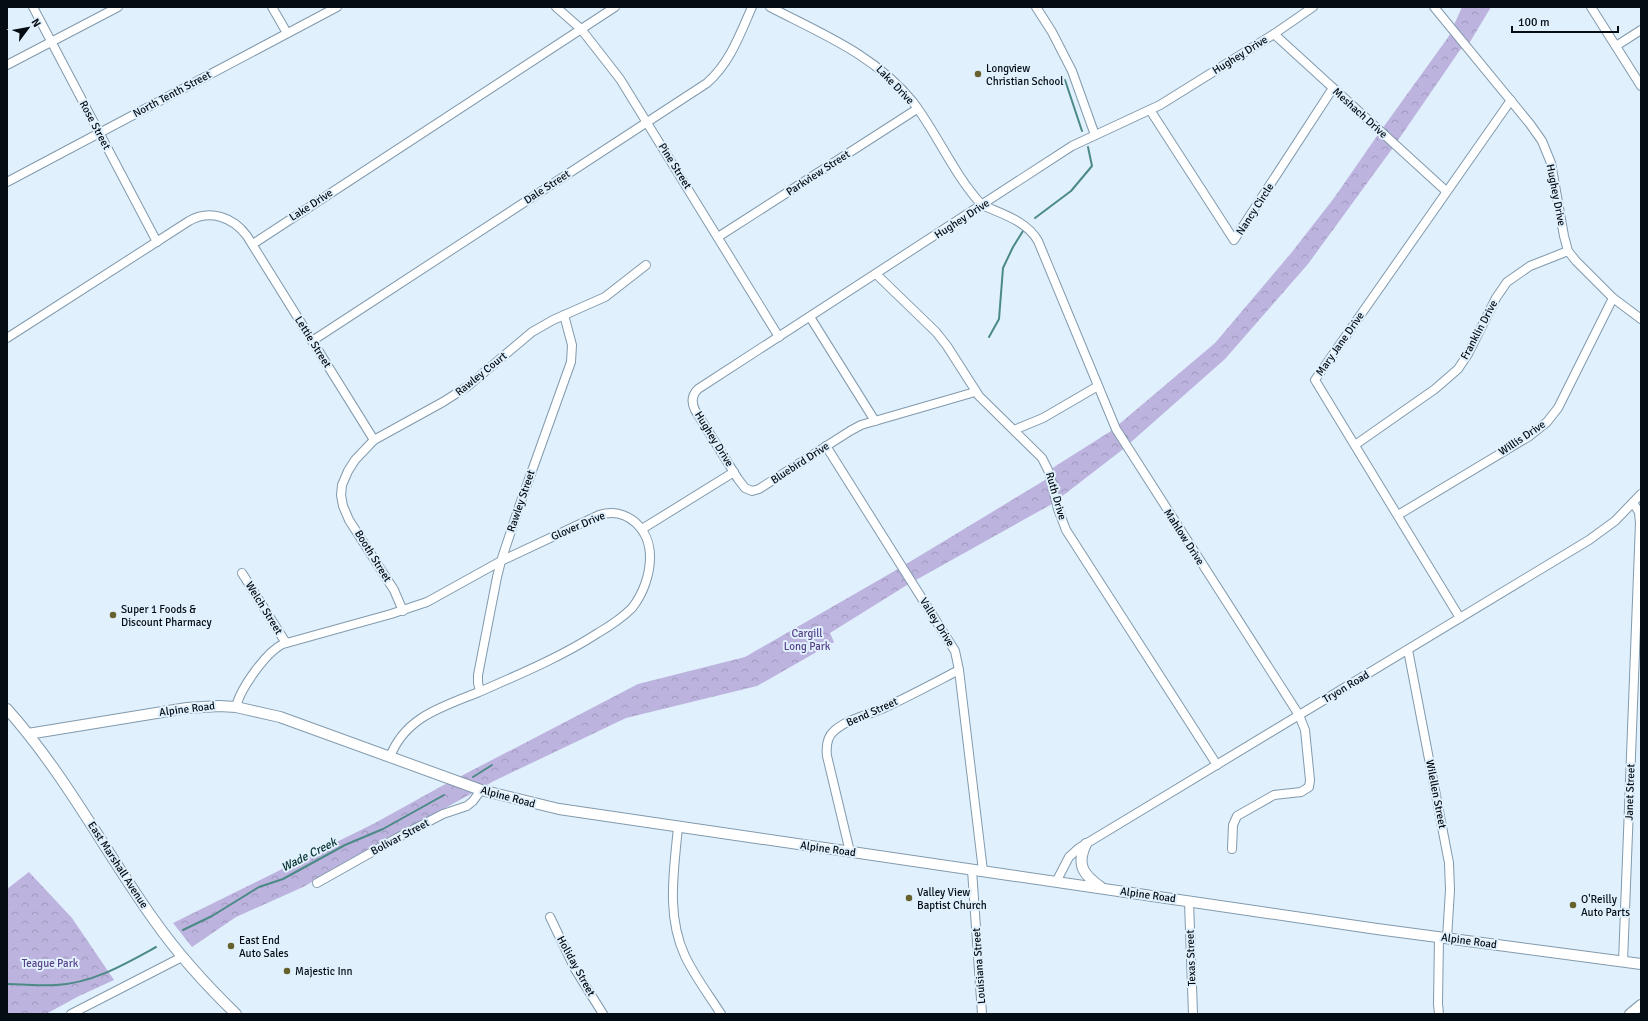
<svg xmlns="http://www.w3.org/2000/svg" width="1648" height="1021" font-family="Signika,sans-serif">
	<style>
		.park { fill: url(#park-crowns) }
		.lines { fill: none; stroke-linecap: round; stroke-linejoin: round }
		.stream { stroke: #4b8a85; stroke-width: 2 }
		.minor-casing { stroke: #819aad; stroke-width: 10 }
		.major-casing { stroke: #819aad; stroke-width: 12 }
		.minor { stroke: #fff; stroke-width: 8 }
		.major { stroke: #fff; stroke-width: 10 }
		.poi-dot { fill: #66612d; stroke: #e0f0fd; stroke-width: 1.5 }
		.labels { text-anchor: middle; dominant-baseline: central; stroke-width: 4; stroke-linejoin: round; paint-order: stroke }
		.street-label { font-size: 11px; fill: #050d14; stroke: #e0f0fd }
		.poi-label { font-size: 11px; fill: #050d14; stroke: #e0f0fd; text-anchor: start }
		.park-label { font-size: 11px; fill: #58428a; stroke: #e0f0fd }
		.water-label { font-size: 12px; font-style: italic; fill: #07322e; stroke: #e0f0fd }
	</style>
	<defs>
		<pattern id="park-crowns" width="20" height="18" patternUnits="userSpaceOnUse"><rect width="20" height="18" fill="#bdb3df"/><path d="M2 6a3 3 0 1 1 6 0M12 15a3 3 0 1 1 6 0" fill="none" stroke="#a199be"/></pattern>
	</defs>
	<rect width="100%" height="100%" fill="#e0f0fd"/>
	<g class="park">
		<path d="M1462,7H1491L1470,42L1460,50L1392,149L1308,264L1225,359L1122,450L1052,504L907,585L830,633L834,642L757,686L626,718L494,781L303,887L236,917L192,947L173,923L375,823L440,787L638,684L745,657L898,569L1045,480L1054,467L1111,431L1215,343L1292,252L1334,198L1377,136L1449,36Z"/>
		<path d="M29,872L72,918L114,980L79,996L46,1014H7V889Z"/>
	</g>
	<g class="lines">
		<g class="stream">
			<path d="M1065,80L1082,131"/>
			<path d="M1035,218L1071,191L1092,166L1088,147"/>
			<path d="M989,337L999,319L1003,268L1013,247L1023,231"/>
			<path d="M473,777L492,765"/>
			<path d="M183,930L212,916L259,887L283,879L345,845L383,829L444,795"/>
			<path d="M7,984C23,984 40,986 56,985C93,983 125,964 156,947"/>
		</g>
		<g class="minor-casing">
			<g id="minor">
				<path d="M33,7L157,242"/>
				<path d="M272,7L287,33"/>
				<path d="M556,7L581,29L620,79L779,337"/>
				<path d="M770,7C822,34 875,55 913,102C938,135 954,175 982,205C1002,214 1027,221 1038,241L1116,429L1299,715L1305,730L1310,780L1309,787L1301,792L1274,795L1237,816L1233,825L1232,849"/>
				<path d="M1036,7L1052,32L1072,71L1095,135"/>
				<path d="M1434,7L1530,124L1542,141L1551,163L1564,236L1568,251L1576,261L1613,298L1641,319"/>
				<path d="M1591,7L1641,86"/>
				<path d="M1274,34L1446,191"/>
				<path d="M1616,46L1641,30"/>
				<path d="M7,65L118,7"/>
				<path d="M1150,110L1234,240L1333,88"/>
				<path d="M7,182L337,7"/>
				<path d="M718,237L917,109"/>
				<path d="M253,244L615,7"/>
				<path d="M876,274L936,332L947,346L979,396L1042,458L1049,472L1058,509L1066,530L1217,765"/>
				<path d="M810,317L875,421"/>
				<path d="M7,338L189,221C210,209 233,217 247,236L374,440"/>
				<path d="M312,341L707,83C730,63 740,34 752,7"/>
				<path d="M975,392L861,425L850,431L759,489L752,491L745,488L738,479L695,410C691,402 692,395 698,389L1072,146L1160,105L1274,34L1313,7"/>
				<path d="M1014,430L1043,418L1098,386"/>
				<path d="M1355,445L1435,389L1458,369L1468,354L1496,298L1507,282L1530,266L1568,251"/>
				<path d="M826,446L955,651L959,670L983,871"/>
				<path d="M1398,515L1528,437L1547,422L1558,408L1613,298"/>
				<path d="M642,529L734,472"/>
				<path d="M242,573L286,643"/>
				<path d="M403,611L394,590L349,520L343,506L341,495L342,485L348,471L355,460L374,440L443,402L468,386L532,332L553,320L605,297L646,265"/>
				<path d="M1460,618L1315,380L1511,100"/>
				<path d="M1408,650L1449,863L1450,890L1447,938"/>
				<path d="M480,691L478,683V675L497,577L501,561L519,507L571,362L572,345L564,315"/>
				<path d="M236,707C240,689 266,652 283,644L391,614L427,602L501,561L599,515C627,506 650,529 650,557C650,575 643,594 632,608C622,618 610,626 598,633C561,657 520,674 479,692C442,707 405,717 390,757"/>
				<path d="M678,827C674,871 666,915 685,956C695,977 709,995 721,1014"/>
				<path d="M850,852L827,756C826,747 827,737 834,731C847,719 869,715 884,708C910,696 934,683 959,670"/>
				<path d="M972,870L982,1014"/>
				<path d="M1056,882L1069,857L1079,848L1589,540L1615,521L1641,494"/>
				<path d="M317,883L397,838L443,814L467,806L473,801L481,790"/>
				<path d="M1189,902L1193,1014"/>
				<path d="M550,917L575,969L603,1014"/>
				<path d="M1439,937L1438,1004L1439,1014"/>
				<path d="M1623,962L1640,523L1639,512L1633,503"/>
				<path d="M71,1014L182,957"/>
			</g>
		</g>
		<g class="major-casing">
			<g id="major">
				<path d="M7,709C65,774 104,850 154,920C178,954 206,985 236,1014"/>
				<path d="M28,734L187,708L219,706L236,707L280,717L481,790L559,809L1377,929L1641,964"/>
				<path d="M1086,844C1075,866 1085,876 1102,888"/>
				<path d="M1630,1014L1641,1005"/>
			</g>
		</g>
		<use href="#minor" class="minor"/>
		<use href="#major" class="major"/>
	</g>
	<g class="poi-dot">
		<circle cx="978" cy="74" r="4"/>
		<circle cx="113" cy="615" r="4"/>
		<circle cx="909" cy="898" r="4"/>
		<circle cx="1573" cy="905" r="4"/>
		<circle cx="231" cy="946" r="4"/>
		<circle cx="287" cy="971" r="4"/>
	</g>
	<g class="labels">
		<g class="street-label">
			<text transform="translate(1240 55) rotate(-32)">Hughey Drive</text>
			<text transform="translate(895 85) rotate(46)">Lake Drive</text>
			<text transform="translate(172 94) rotate(-28)">North Tenth Street</text>
			<text transform="translate(1360 113) rotate(42)">Meshach Drive</text>
			<text transform="translate(95 125) rotate(62)">Rose Street</text>
			<text transform="translate(675 166) rotate(58)">Pine Street</text>
			<text transform="translate(818 173) rotate(-33)">Parkview Street</text>
			<text transform="translate(547 187) rotate(-33)">Dale Street</text>
			<text transform="translate(1556 195) rotate(79)">Hughey Drive</text>
			<text transform="translate(311 205) rotate(-33)">Lake Drive</text>
			<text transform="translate(1255 209) rotate(-57)">Nancy Circle</text>
			<text transform="translate(962 219) rotate(-33)">Hughey Drive</text>
			<text transform="translate(1479 330) rotate(-62)">Franklin Drive</text>
			<text transform="translate(313 342) rotate(58)">Lettie Street</text>
			<text transform="translate(1340 344) rotate(-55)">Mary Jane Drive</text>
			<text transform="translate(481 374) rotate(-39)">Rawley Court</text>
			<text transform="translate(1522 438) rotate(-34)">Willis Drive</text>
			<text transform="translate(714 439) rotate(58)">Hughey Drive</text>
			<text transform="translate(800 463) rotate(-33)">Bluebird Drive</text>
			<text transform="translate(1056 496) rotate(74)">Ruth Drive</text>
			<text transform="translate(521 501) rotate(-71)">Rawley Street</text>
			<text transform="translate(578 526) rotate(-23)">Glover Drive</text>
			<text transform="translate(1184 537) rotate(57)">Mahlow Drive</text>
			<text transform="translate(373 556) rotate(58)">Booth Street</text>
			<text transform="translate(264 608) rotate(58)">Welch Street</text>
			<text transform="translate(937 622) rotate(58)">Valley Drive</text>
			<text transform="translate(1346 687) rotate(-31)">Tryon Road</text>
			<text transform="translate(187 709) rotate(-7)">Alpine Road</text>
			<text transform="translate(872 712) rotate(-24)">Bend Street</text>
			<text transform="translate(1630 792) rotate(-88)">Janet Street</text>
			<text transform="translate(1436 794) rotate(79)">Wilellen Street</text>
			<text transform="translate(508 797) rotate(15)">Alpine Road</text>
			<text transform="translate(400 837) rotate(-28)">Bolivar Street</text>
			<text transform="translate(828 849) rotate(8)">Alpine Road</text>
			<text transform="translate(118 865) rotate(57)">East Marshall Avenue</text>
			<text transform="translate(1148 895) rotate(8)">Alpine Road</text>
			<text transform="translate(1469 941) rotate(8)">Alpine Road</text>
			<text transform="translate(1191 958) rotate(-92)">Texas Street</text>
			<text transform="translate(576 966) rotate(61)">Holiday Street</text>
			<text transform="translate(979 966) rotate(-94)">Louisiana Street</text>
		</g>
		<g class="poi-label">
			<text x="986" y="68">Longview<tspan x="986" dy="13">Christian School</tspan></text>
			<text x="121" y="609">Super 1 Foods &amp;<tspan x="121" dy="13">Discount Pharmacy</tspan></text>
			<text x="917" y="892">Valley View<tspan x="917" dy="13">Baptist Church</tspan></text>
			<text x="1581" y="899">O'Reilly<tspan x="1581" dy="13">Auto Parts</tspan></text>
			<text x="239" y="940">East End<tspan x="239" dy="13">Auto Sales</tspan></text>
			<text x="295" y="971">Majestic Inn</text>
		</g>
		<g class="park-label">
			<text x="807" y="633">Cargill<tspan x="807" dy="13">Long Park</tspan></text>
			<text x="50" y="963">Teague Park</text>
		</g>
		<g class="water-label">
			<text transform="translate(309 855) rotate(-27)">Wade Creek</text>
		</g>
	</g>
	<rect width="1648" height="1021" fill="none" stroke="#050d14" stroke-width="16"/>
	<g transform="translate(28 28) rotate(58)" stroke="#e0f0fd" stroke-width="3" paint-order="stroke">
	<path d="M0-3L7 15L0 10L-7 15Z" fill="#050d14"/>
	<text y="-6" font-size="11" font-weight="bold" text-anchor="middle" fill="#050d14">N</text>
	</g>
	<path d="M1512 26v6h106v-6" fill="none" stroke="#050d14" stroke-width="2"/>
	<text x="1518" y="26" font-size="12" fill="#050d14" stroke="#e0f0fd" stroke-width="3" paint-order="stroke">100 m</text>
</svg>
